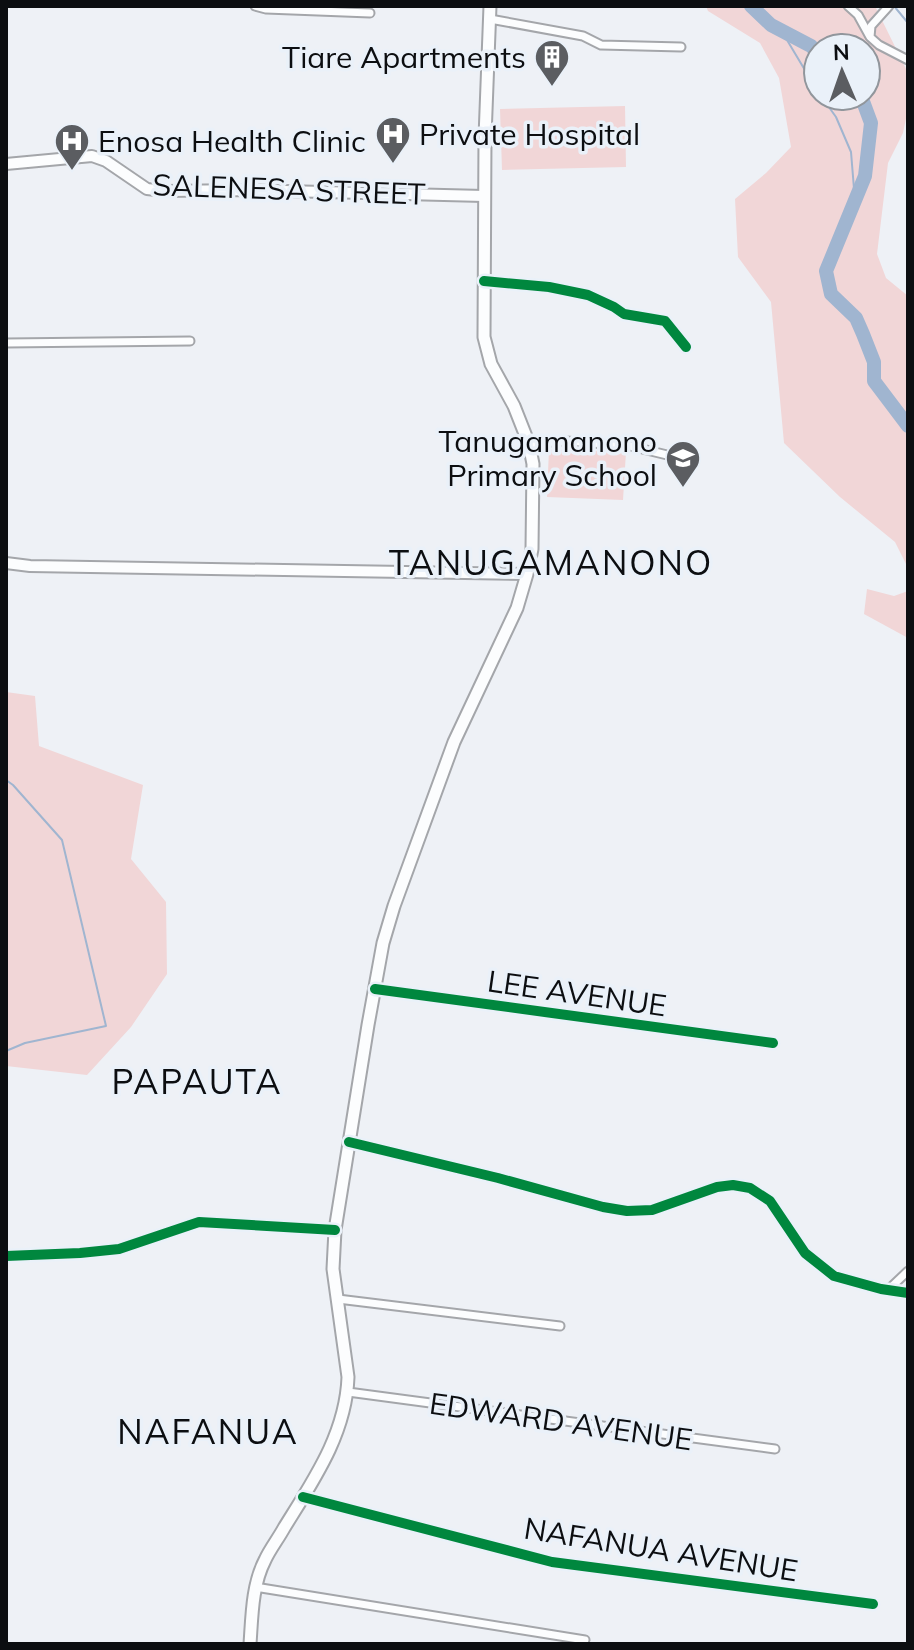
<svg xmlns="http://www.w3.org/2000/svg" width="914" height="1650" font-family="Mulish,sans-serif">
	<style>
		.green { fill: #f1d6d7; fill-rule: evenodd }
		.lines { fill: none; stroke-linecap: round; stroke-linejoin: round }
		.stream { stroke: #a0b5d0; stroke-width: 2 }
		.river { stroke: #a0b5d0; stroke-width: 14 }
		.street-casing { stroke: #a4a6aa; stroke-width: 11 }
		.secondary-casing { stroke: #a4a6aa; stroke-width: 14 }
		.primary-casing { stroke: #a4a6aa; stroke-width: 15 }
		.street { stroke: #fcfdfe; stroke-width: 7 }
		.secondary { stroke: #fcfdfe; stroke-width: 10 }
		.primary { stroke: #fcfdfe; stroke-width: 11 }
		.cycleway-casing { stroke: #eaf1f9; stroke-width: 15 }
		.cycleway { stroke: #00873e; stroke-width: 10 }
		.labels { text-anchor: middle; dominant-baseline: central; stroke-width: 7; stroke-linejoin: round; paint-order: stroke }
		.poi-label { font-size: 30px; fill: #0c0e11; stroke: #eaf1f9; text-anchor: end }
		.street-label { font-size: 30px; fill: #0c0e11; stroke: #eaf1f9 }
		.quarter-label { font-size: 34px; letter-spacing: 2px; fill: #0c0e11; stroke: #eaf1f9 }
	</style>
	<rect width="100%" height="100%" fill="#eef1f6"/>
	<g class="green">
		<path d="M706,6H875L908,73V109L903,133L888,163L877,254L886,278L908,296V568L895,542L840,497L784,443L771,302L738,257L735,199L766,173L791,147L779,78L760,43L708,11ZM818,48H866V96H818Z"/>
		<path d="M625,106L626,167L502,170L500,109Z"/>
		<path d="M549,449L626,452L623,500L547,497Z"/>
		<path d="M867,589L894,596L908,591V638L864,614Z"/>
		<path d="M6,692L35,696L39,746L143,785L131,859L166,902L167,974L131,1027L87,1075L6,1066Z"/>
	</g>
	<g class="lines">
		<g class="stream">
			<path d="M894,6L908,23"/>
			<path d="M771,25L787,40L818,92"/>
			<path d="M821,96L836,117L851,152L855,201"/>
			<path d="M6,780L13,785L62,840L106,1026L25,1043L6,1051"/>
		</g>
		<g class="river">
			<path d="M751,6L771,25L811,46L818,53"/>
			<path d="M861,96L871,123L865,176L826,271L831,294L856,318L863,334L874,362V381L908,426"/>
		</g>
		<g class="street-casing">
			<g id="street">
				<path d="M255,6L266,9L370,13"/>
				<path d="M848,6L858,15L869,35"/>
				<path d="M889,6L871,26L870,37L879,45L908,60"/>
				<path d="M490,19L583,36L601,45L681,47"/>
				<path d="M484,281L549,287L588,295L614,307L624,314L665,321L686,347"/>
				<path d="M6,343L190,341"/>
				<path d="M529,444L566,441L630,446L692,461"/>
				<path d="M375,989L773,1043"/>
				<path d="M349,1142L498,1178L603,1207L627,1211L652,1210L717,1187L733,1185L750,1188L770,1201L805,1253L834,1276L881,1289L908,1293"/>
				<path d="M6,1256L80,1253L119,1249L199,1222L335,1230"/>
				<path d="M888,1290L908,1271"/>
				<path d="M338,1299L560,1326"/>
				<path d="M348,1392L775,1449"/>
				<path d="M303,1497L552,1562L873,1604"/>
				<path d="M255,1587L585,1640"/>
			</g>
		</g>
		<g class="secondary-casing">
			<g id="secondary">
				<path d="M6,164L92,156L106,161L147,189L165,191L243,190L484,196"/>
				<path d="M6,563L30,566L527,574"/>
			</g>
		</g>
		<g class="primary-casing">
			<path id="primary" d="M250,1644C252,1616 252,1585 265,1560C270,1549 278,1539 284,1528C313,1481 346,1434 348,1377L333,1269L335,1230L368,1025L383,943L394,906L454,742L517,608L527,574L532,549L533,464L529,444L514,406L491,364L484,337L485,137L490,6"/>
		</g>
		<use href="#street" class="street"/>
		<use href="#secondary" class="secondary"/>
		<use href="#primary" class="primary"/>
		<g class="cycleway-casing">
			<g id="cycleway">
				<path d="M484,281L549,287L588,295L614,307L624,314L665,321L686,347"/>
				<path d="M375,989L773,1043"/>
				<path d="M349,1142L498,1178L603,1207L627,1211L652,1210L717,1187L733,1185L750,1188L770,1201L805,1253L834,1276L881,1289L908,1293"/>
				<path d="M6,1256L80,1253L119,1249L199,1222L335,1230"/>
				<path d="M303,1497L552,1562L873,1604"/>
			</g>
		</g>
		<use href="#cycleway" class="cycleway"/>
	</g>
	<defs>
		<g id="building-pin" transform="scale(1.8)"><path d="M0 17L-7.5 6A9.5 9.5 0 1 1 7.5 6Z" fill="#5b5d61" stroke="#eaf1f9"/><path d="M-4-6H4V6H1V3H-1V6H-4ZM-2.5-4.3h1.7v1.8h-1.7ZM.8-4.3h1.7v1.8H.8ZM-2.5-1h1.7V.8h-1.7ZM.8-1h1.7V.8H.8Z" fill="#fff"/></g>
		<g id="hospital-pin" transform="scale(1.8)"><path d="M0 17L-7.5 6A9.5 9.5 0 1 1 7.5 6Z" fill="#5b5d61" stroke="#eaf1f9"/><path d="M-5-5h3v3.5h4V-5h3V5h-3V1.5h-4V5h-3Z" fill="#fff"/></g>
		<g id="school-pin" transform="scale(1.8)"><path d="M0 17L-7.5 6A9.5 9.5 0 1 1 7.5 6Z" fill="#5b5d61" stroke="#eaf1f9"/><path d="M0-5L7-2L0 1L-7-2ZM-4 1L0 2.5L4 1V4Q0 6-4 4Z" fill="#fff"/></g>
	</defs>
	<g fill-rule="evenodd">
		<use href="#building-pin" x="552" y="57"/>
		<use href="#hospital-pin" x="393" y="134"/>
		<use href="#hospital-pin" x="72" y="141"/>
		<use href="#school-pin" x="683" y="458"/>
	</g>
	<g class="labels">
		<g class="poi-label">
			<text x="526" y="57">Tiare Apartments</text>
			<text x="419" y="134" text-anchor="start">Private Hospital</text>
			<text x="98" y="141" text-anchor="start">Enosa Health Clinic</text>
			<text x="657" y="441">Tanugamanono<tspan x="657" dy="34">Primary School</tspan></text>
		</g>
		<g class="street-label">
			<text transform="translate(289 189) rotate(2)">SALENESA STREET</text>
			<text transform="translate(577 993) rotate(8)">LEE AVENUE</text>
			<text transform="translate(561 1421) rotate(8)">EDWARD AVENUE</text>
			<text transform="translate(661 1549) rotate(9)">NAFANUA AVENUE</text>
		</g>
		<g class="quarter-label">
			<text x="551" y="562">TANUGAMANONO</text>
			<text x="197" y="1081">PAPAUTA</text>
			<text x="208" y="1431">NAFANUA</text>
		</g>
	</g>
	<rect width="914" height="1650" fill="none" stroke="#0c0e11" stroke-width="16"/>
	<g transform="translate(842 72) rotate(358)"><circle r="38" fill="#eaf1f9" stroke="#91969c" stroke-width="2"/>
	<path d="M0-6L14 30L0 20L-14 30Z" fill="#5b5d61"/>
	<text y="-12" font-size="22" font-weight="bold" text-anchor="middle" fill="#0c0e11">N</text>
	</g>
</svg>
